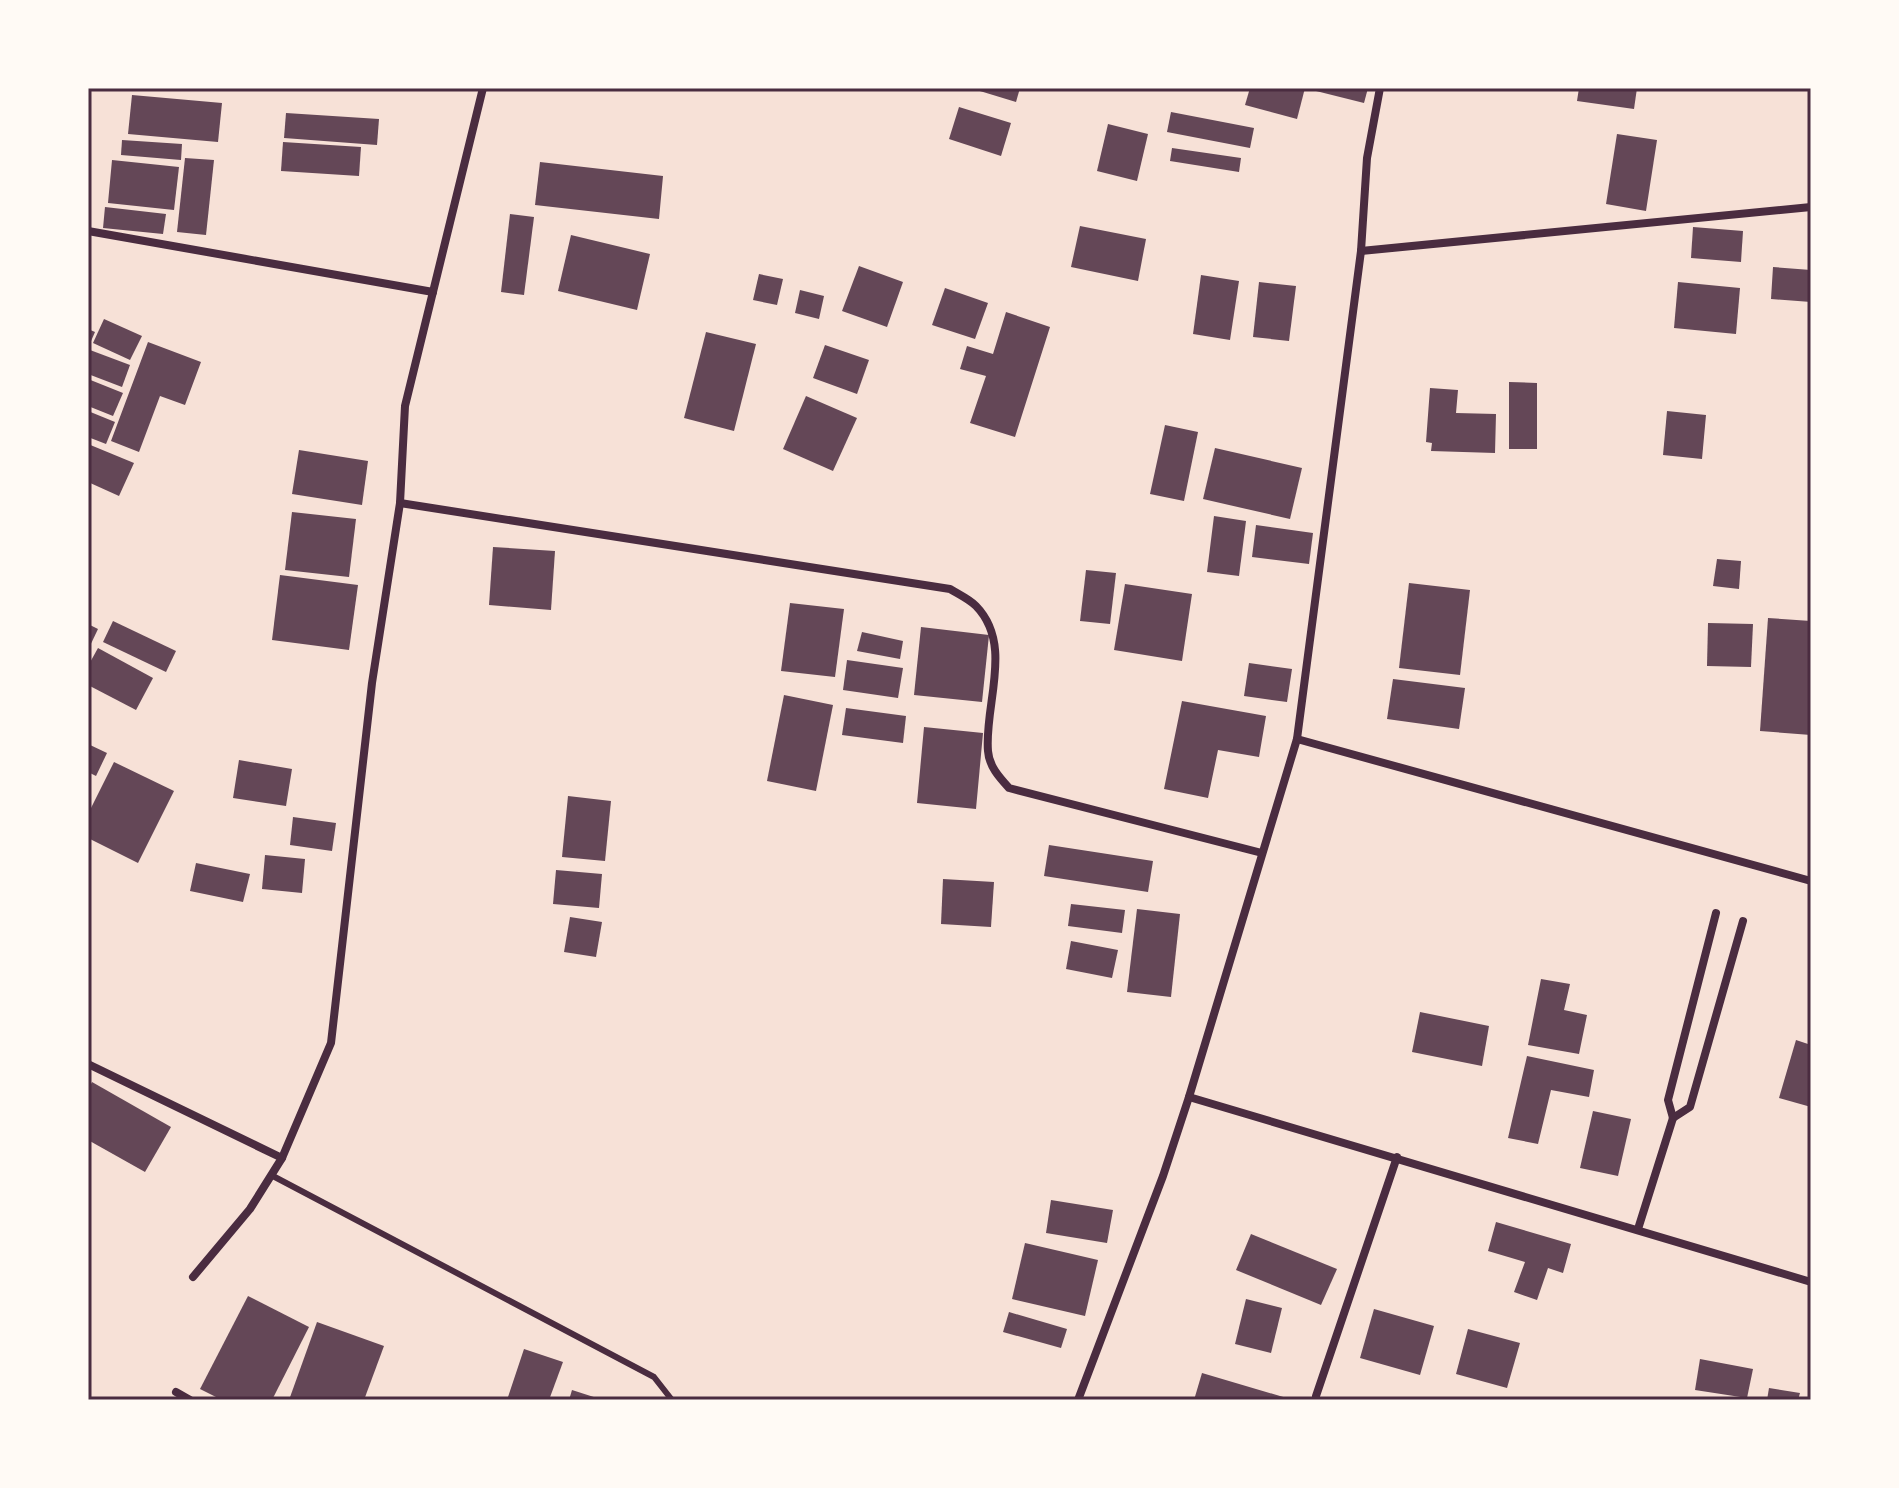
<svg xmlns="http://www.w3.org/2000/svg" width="1899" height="1488" font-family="Manrope,sans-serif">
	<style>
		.building { fill: #644757 }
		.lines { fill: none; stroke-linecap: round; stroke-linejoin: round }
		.service { stroke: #4a2c40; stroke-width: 6 }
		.minor { stroke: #4a2c40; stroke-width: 8 }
		.neatline { fill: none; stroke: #4a2c40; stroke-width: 3 }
	</style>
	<rect width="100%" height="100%" fill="#f7e1d7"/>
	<g class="building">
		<path d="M970,88H1020L1016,102Z"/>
		<path d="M1250,88H1305L1297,119L1245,105Z"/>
		<path d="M1317,88H1368L1364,103L1316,91Z"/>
		<path d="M1579,88H1637L1634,109L1577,101Z"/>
		<path d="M132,95L222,103L218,142L128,134Z"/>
		<path d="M959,107L1011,123L1001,156L949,139Z"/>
		<path d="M1171,112L1254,128L1250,148L1167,132Z"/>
		<path d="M286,113L379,119L377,145L284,138Z"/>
		<path d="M1108,124L1148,134L1137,181L1097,171Z"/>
		<path d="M1617,134L1657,140L1646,211L1606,204Z"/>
		<path d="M122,140L182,144L181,160L121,155Z"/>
		<path d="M283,142L361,147L359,176L281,171Z"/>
		<path d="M1172,148L1241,158L1239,172L1170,161Z"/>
		<path d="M185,158L214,160L206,235L177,232Z"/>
		<path d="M112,160L179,167L174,210L108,203Z"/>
		<path d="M540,162L663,176L659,219L535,205Z"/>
		<path d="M105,207L166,214L163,234L103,228Z"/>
		<path d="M510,214L534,217L524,295L501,292Z"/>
		<path d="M1080,226L1146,239L1138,281L1071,267Z"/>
		<path d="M1693,227L1743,231L1741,262L1691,258Z"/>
		<path d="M571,235L650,254L637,310L558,291Z"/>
		<path d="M859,266L903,282L887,327L842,311Z"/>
		<path d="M1773,267L1811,270V302L1771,299Z"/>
		<path d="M759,274L783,279L777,305L753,300Z"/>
		<path d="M1201,275L1239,281L1230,340L1193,334Z"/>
		<path d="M1259,282L1296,286L1289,341L1253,337Z"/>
		<path d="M1678,282L1740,288L1736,334L1674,328Z"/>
		<path d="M945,288L988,303L975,339L932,325Z"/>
		<path d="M800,290L824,296L819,319L795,313Z"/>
		<path d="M1006,312L1050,327L1015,437L970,423L986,376L960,369L967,346L993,354Z"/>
		<path d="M104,319L142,336L130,360L93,343Z"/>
		<path d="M88,329L95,332L88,348Z"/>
		<path d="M706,332L756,344L734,431L684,418Z"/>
		<path d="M148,342L201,362L185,405L160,396L139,452L111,441Z"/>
		<path d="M825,345L869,360L857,394L813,378Z"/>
		<path d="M90,350L130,365L122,387L88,374Z"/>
		<path d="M88,379L123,393L113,416L88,406Z"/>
		<path d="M1509,382L1537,383V449H1509Z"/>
		<path d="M1430,388L1458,390L1456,413L1496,414L1495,453L1431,451L1432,443L1426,442Z"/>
		<path d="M806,396L857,418L833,471L783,449Z"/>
		<path d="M88,411L115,422L106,444L88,437Z"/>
		<path d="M1667,411L1706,415L1702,459L1663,455Z"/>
		<path d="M1165,425L1198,432L1184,501L1150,494Z"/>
		<path d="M88,444L134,463L119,496L88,482Z"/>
		<path d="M1215,448L1302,468L1290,519L1203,499Z"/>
		<path d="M299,450L368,461L362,505L292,494Z"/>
		<path d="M292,512L356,519L349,577L285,570Z"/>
		<path d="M1214,516L1246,521L1239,576L1207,572Z"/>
		<path d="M1256,525L1313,533L1309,564L1252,557Z"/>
		<path d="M493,547L555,551L551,610L489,605Z"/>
		<path d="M1717,559L1741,561L1739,589L1713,586Z"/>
		<path d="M1086,570L1116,573L1110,624L1080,621Z"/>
		<path d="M280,575L358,585L349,650L272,640Z"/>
		<path d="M1409,583L1470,590L1460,675L1399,668Z"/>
		<path d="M1125,584L1192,594L1182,661L1114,650Z"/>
		<path d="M790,603L844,609L835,677L781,671Z"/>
		<path d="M1768,618L1811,621V735L1760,731Z"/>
		<path d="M113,621L176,651L166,672L103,642Z"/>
		<path d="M1708,623L1753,624L1751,667L1707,666Z"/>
		<path d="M88,624L98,629L88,650Z"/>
		<path d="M921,627L989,635L982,702L914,695Z"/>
		<path d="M862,632L903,641L900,659L857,651Z"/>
		<path d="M98,648L153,678L136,710L88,685V666Z"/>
		<path d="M847,660L903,668L898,698L843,690Z"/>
		<path d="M1249,663L1292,669L1287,702L1244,696Z"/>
		<path d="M1393,679L1465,688L1459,729L1387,719Z"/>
		<path d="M784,695L833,705L816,791L767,781Z"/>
		<path d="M1182,701L1266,716L1259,757L1218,750L1208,798L1164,789Z"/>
		<path d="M846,708L906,716L903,743L842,735Z"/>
		<path d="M924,727L983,733L976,809L917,803Z"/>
		<path d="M88,744L107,753L96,776L88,772Z"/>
		<path d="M239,760L292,769L286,806L233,798Z"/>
		<path d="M114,762L174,791L138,863L88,838V814Z"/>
		<path d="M568,796L611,801L605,861L562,857Z"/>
		<path d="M293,817L336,823L332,851L290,845Z"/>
		<path d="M1049,845L1153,861L1148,892L1044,876Z"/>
		<path d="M265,855L305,859L302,893L262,889Z"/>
		<path d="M196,863L250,874L243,902L190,891Z"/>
		<path d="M556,870L602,874L599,908L553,904Z"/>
		<path d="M943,879L994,882L991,927L941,924Z"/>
		<path d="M1071,904L1125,910L1122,933L1068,926Z"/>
		<path d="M1137,909L1180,914L1171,997L1127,992Z"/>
		<path d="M570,917L602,922L596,957L564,952Z"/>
		<path d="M1071,941L1118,950L1112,978L1066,969Z"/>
		<path d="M1541,979L1570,984L1564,1010L1587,1015L1579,1054L1528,1045Z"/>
		<path d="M1420,1012L1489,1026L1482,1066L1412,1052Z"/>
		<path d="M1796,1040L1811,1045V1107L1779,1098Z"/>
		<path d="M1527,1056L1594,1070L1589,1097L1551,1090L1538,1144L1508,1138Z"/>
		<path d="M92,1082L171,1127L145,1172L88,1140V1090Z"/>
		<path d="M1593,1111L1631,1119L1618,1176L1580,1168Z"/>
		<path d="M1051,1200L1113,1210L1107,1243L1046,1233Z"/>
		<path d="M1496,1222L1571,1244L1563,1273L1548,1268L1537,1300L1514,1292L1525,1262L1488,1251Z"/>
		<path d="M1251,1234L1337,1269L1321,1305L1236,1270Z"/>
		<path d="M1025,1243L1098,1260L1085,1316L1012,1299Z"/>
		<path d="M248,1296L309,1327L272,1400H222L200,1389Z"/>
		<path d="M1246,1299L1282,1308L1271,1353L1235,1344Z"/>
		<path d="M1374,1309L1434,1326L1420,1375L1360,1358Z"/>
		<path d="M1009,1312L1067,1329L1061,1348L1003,1332Z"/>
		<path d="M317,1322L384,1346L364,1400H289Z"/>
		<path d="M1468,1329L1520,1343L1507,1388L1456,1374Z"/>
		<path d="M524,1349L563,1362L549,1400H507Z"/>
		<path d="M1700,1359L1753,1369L1747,1398L1695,1390Z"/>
		<path d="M1202,1373L1290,1399V1400H1194Z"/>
		<path d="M1769,1388L1800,1393L1798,1400H1767Z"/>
		<path d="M572,1390L600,1399V1400H569Z"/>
	</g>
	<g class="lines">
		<path class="service" d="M271,1175L654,1377L672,1400"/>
		<g class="minor">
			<path d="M88,231L433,292"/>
			<path d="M1361,251L1811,207"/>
			<path d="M400,503L950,589C958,594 969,599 976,606C1014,645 984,705 988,751C989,766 999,777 1009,788L1262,853"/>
			<path d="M1297,739L1811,881"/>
			<path d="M88,1064L282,1158L331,1043L372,683L400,503L405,406L483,88"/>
			<path d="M1189,1097L1811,1282"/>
			<path d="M1673,1118L1690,1107L1743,921"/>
			<path d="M1638,1229L1673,1118L1668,1100L1716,913"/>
			<path d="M193,1277L250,1209L282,1158"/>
			<path d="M176,1392L190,1400"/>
			<path d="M1316,1396L1397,1157"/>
			<path d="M1078,1400L1163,1176L1189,1097L1297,739L1361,251L1367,158L1380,88"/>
		</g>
	</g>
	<rect width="1899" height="1488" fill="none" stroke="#fffaf5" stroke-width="180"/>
	<rect x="90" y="90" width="1719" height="1308" class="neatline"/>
</svg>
